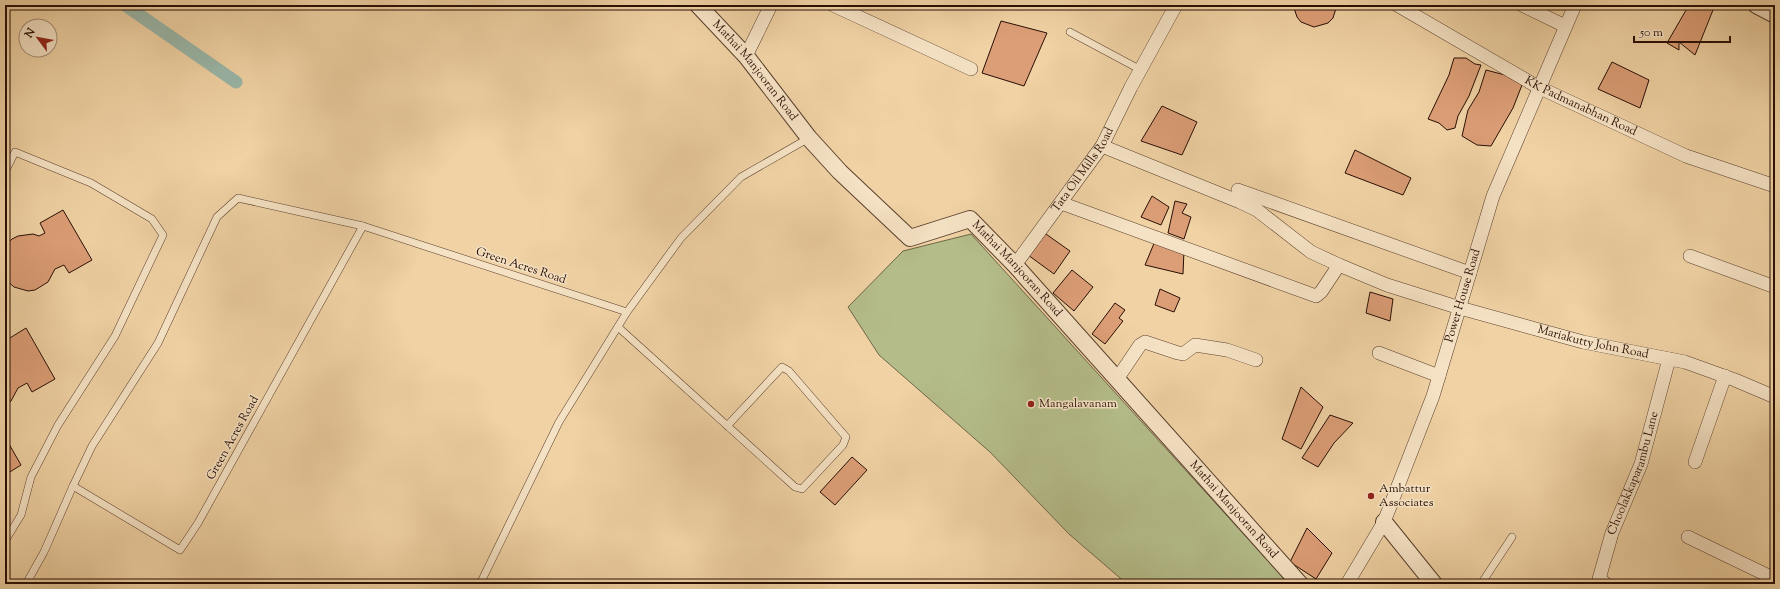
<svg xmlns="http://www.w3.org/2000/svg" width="1780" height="589" font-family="'Sorts Mill Goudy',serif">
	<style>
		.green { fill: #b4bd8a; stroke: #6e6648 }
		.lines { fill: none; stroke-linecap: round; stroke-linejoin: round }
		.canal { stroke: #9ab7a9; stroke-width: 13 }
		.building { fill: #dc9e76; stroke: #280e05 }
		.service-casing { stroke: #5a3f2d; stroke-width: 8 }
		.minor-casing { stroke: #5a3f2d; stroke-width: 14 }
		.tertiary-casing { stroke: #5a3f2d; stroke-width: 18 }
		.service { stroke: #f5e2c4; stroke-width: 7 }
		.minor { stroke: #f5e2c4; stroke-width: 13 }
		.tertiary { stroke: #f5e2c4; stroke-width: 16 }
		.poi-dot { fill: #8f2418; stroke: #f5e2c4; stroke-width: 1.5 }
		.labels { text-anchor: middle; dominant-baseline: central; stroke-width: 3; stroke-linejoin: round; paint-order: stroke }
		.street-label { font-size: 12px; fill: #280e05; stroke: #f5e2c4 }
		.poi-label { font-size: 12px; fill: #280e05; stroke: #f5e2c4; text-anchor: start }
	</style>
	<rect width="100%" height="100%" fill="#f0d2a4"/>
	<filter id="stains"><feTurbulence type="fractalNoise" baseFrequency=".005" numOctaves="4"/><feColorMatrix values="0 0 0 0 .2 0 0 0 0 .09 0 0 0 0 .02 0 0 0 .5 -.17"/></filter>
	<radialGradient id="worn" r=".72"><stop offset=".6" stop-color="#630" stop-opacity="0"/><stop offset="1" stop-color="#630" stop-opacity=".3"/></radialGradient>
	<path class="green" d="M971,234L1289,584H1127L1069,534L990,452L879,355L848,307L903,251Z"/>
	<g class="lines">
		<path class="canal" d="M125,5L236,82"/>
	</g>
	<g class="building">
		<path d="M1293,5H1337L1333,18L1328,23L1314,27L1301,22L1297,17Z"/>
		<path d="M1689,5H1715L1695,55L1679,42V50L1667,43Z"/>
		<path d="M1001,21L1047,33L1024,86L982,73Z"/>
		<path d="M1454,58H1466L1475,64L1481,65L1469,96L1458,116L1455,128L1447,130L1439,123L1428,119L1449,75Z"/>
		<path d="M1612,62L1649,80L1640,108L1598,89Z"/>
		<path d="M1486,70L1505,75L1522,85L1513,108L1491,146L1477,145L1462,136L1468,110L1479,92Z"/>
		<path d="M1162,106L1197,122L1182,155L1141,141Z"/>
		<path d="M1355,150L1411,178L1403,195L1345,173Z"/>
		<path d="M1152,196L1169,207L1161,225L1141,217Z"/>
		<path d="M1175,201L1187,204L1182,213L1191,217L1184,239L1168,233Z"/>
		<path d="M63,210L92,260L69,273L64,265L55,269L48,282L35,290L28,291L14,287L5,279V246L12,239L18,236L33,234L39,236L45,233L40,223Z"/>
		<path d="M1043,232L1070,251L1054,274L1028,255Z"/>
		<path d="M1155,241L1184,250L1183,274L1145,265Z"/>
		<path d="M1072,270L1093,287L1074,311L1053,293Z"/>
		<path d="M1160,289L1180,298L1174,312L1155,305Z"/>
		<path d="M1370,292L1393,299L1390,321L1366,313Z"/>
		<path d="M1115,303L1125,310L1119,318L1123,321L1105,344L1092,334Z"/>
		<path d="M26,328L55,379L32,392L27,383L18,388L11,401L5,406V354L9,351L5,345V341Z"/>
		<path d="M1301,387L1323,407L1301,449L1282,439Z"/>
		<path d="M1330,415L1353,423L1334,443L1318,467L1302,458Z"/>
		<path d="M5,437L21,465L5,475Z"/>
		<path d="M852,457L867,470L835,505L820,492Z"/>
		<path d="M1307,528L1332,553L1316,579L1290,562Z"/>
	</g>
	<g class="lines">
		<g class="service-casing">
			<g id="service">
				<path d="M1070,32L1141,70"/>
				<path d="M5,172L15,152L91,183L152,219L163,235L115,336L58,425L31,477L21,515L5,541"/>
				<path d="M363,226L198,523L180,550L73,486L92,446L158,343L217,217L238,198L363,226L627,312"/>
				<path d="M618,327L795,487L802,489L843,445L846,437L789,371L782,367L727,426"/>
				<path d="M26,584L44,552L73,486"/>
				<path d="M480,584L559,422L627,312L681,238L741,177L809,138"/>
				<path d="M1481,584L1512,537"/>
			</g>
		</g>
		<g class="minor-casing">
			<g id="minor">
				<path d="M833,5L971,69"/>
				<path id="s1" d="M1397,5L1538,87L1686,156L1775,186"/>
				<path d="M1522,5L1565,26"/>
				<path d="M746,56L771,5"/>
				<path id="s2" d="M1102,146L1240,202L1257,210L1311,252L1339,265L1387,285L1460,308L1583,342L1685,362L1735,380L1775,397"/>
				<path d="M1238,190L1470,273"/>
				<path d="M1061,203L1316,296L1321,292L1339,265"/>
				<path d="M1690,256L1775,287"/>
				<path id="s3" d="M1015,265L1102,146L1131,87L1176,5"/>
				<path d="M1379,353L1439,376"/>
				<path d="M1117,379L1140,345L1145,342L1178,353L1183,354L1195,345L1227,350L1256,360"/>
				<path d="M1695,462L1725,376"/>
				<path d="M1688,537L1775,579"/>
				<path id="s4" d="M1347,584L1384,522L1433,396L1493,196L1575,5"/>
				<path id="s5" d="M1606,584L1599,579L1612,533L1641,464L1669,359"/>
			</g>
		</g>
		<g class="tertiary-casing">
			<g id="tertiary">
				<path id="s6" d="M698,5L746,56L809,138L840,172L910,238L970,219L1015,265L1300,584"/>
				<path d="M1756,5L1775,15"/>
				<path d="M1384,522L1434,584"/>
			</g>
		</g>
		<use href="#service" class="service"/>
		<use href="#minor" class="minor"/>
		<use href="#tertiary" class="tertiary"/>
	</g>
	<g class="poi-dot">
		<circle cx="1031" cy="404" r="4"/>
		<circle cx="1371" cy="496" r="4"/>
	</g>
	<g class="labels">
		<g class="street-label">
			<text stroke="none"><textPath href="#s6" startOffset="87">Mathai Manjooran Road</textPath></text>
			<text stroke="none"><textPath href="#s1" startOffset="210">KK Padmanabhan Road</textPath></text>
			<text stroke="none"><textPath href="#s3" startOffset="117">Tata Oil Mills Road</textPath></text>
			<text transform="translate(521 266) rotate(18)">Green Acres Road</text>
			<text stroke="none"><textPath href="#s6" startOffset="447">Mathai Manjooran Road</textPath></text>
			<text stroke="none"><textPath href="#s4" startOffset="312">Power House Road</textPath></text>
			<text stroke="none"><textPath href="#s2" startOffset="533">Mariakutty John Road</textPath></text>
			<text transform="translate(233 438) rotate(-61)">Green Acres Road</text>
			<text stroke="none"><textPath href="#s5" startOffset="120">Choolakkaparambu Lane</textPath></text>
			<text stroke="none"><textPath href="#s6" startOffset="771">Mathai Manjooran Road</textPath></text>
		</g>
		<g class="poi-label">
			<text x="1039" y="404">Mangalavanam</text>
			<text x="1379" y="489">Ambattur<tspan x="1379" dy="14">Associates</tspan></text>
		</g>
	</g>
	<rect width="1780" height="589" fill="none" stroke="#f0d2a4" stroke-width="20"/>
	<rect x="6" y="6" width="1768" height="577" fill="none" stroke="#280e05" stroke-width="2"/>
	<rect x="10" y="10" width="1760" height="569" fill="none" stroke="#280e05"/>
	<g transform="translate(38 38) rotate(302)"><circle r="19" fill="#f5e2c4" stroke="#a38d78"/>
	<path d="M0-3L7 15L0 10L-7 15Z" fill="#8f2418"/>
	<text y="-6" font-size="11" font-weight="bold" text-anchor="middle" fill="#280e05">N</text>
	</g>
	<path d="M1634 36v6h96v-6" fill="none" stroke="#280e05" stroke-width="2"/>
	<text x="1640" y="36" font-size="12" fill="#280e05" stroke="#f5e2c4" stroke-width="3" paint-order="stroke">50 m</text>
	<rect width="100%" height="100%" filter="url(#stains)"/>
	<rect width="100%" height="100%" fill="url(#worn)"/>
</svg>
